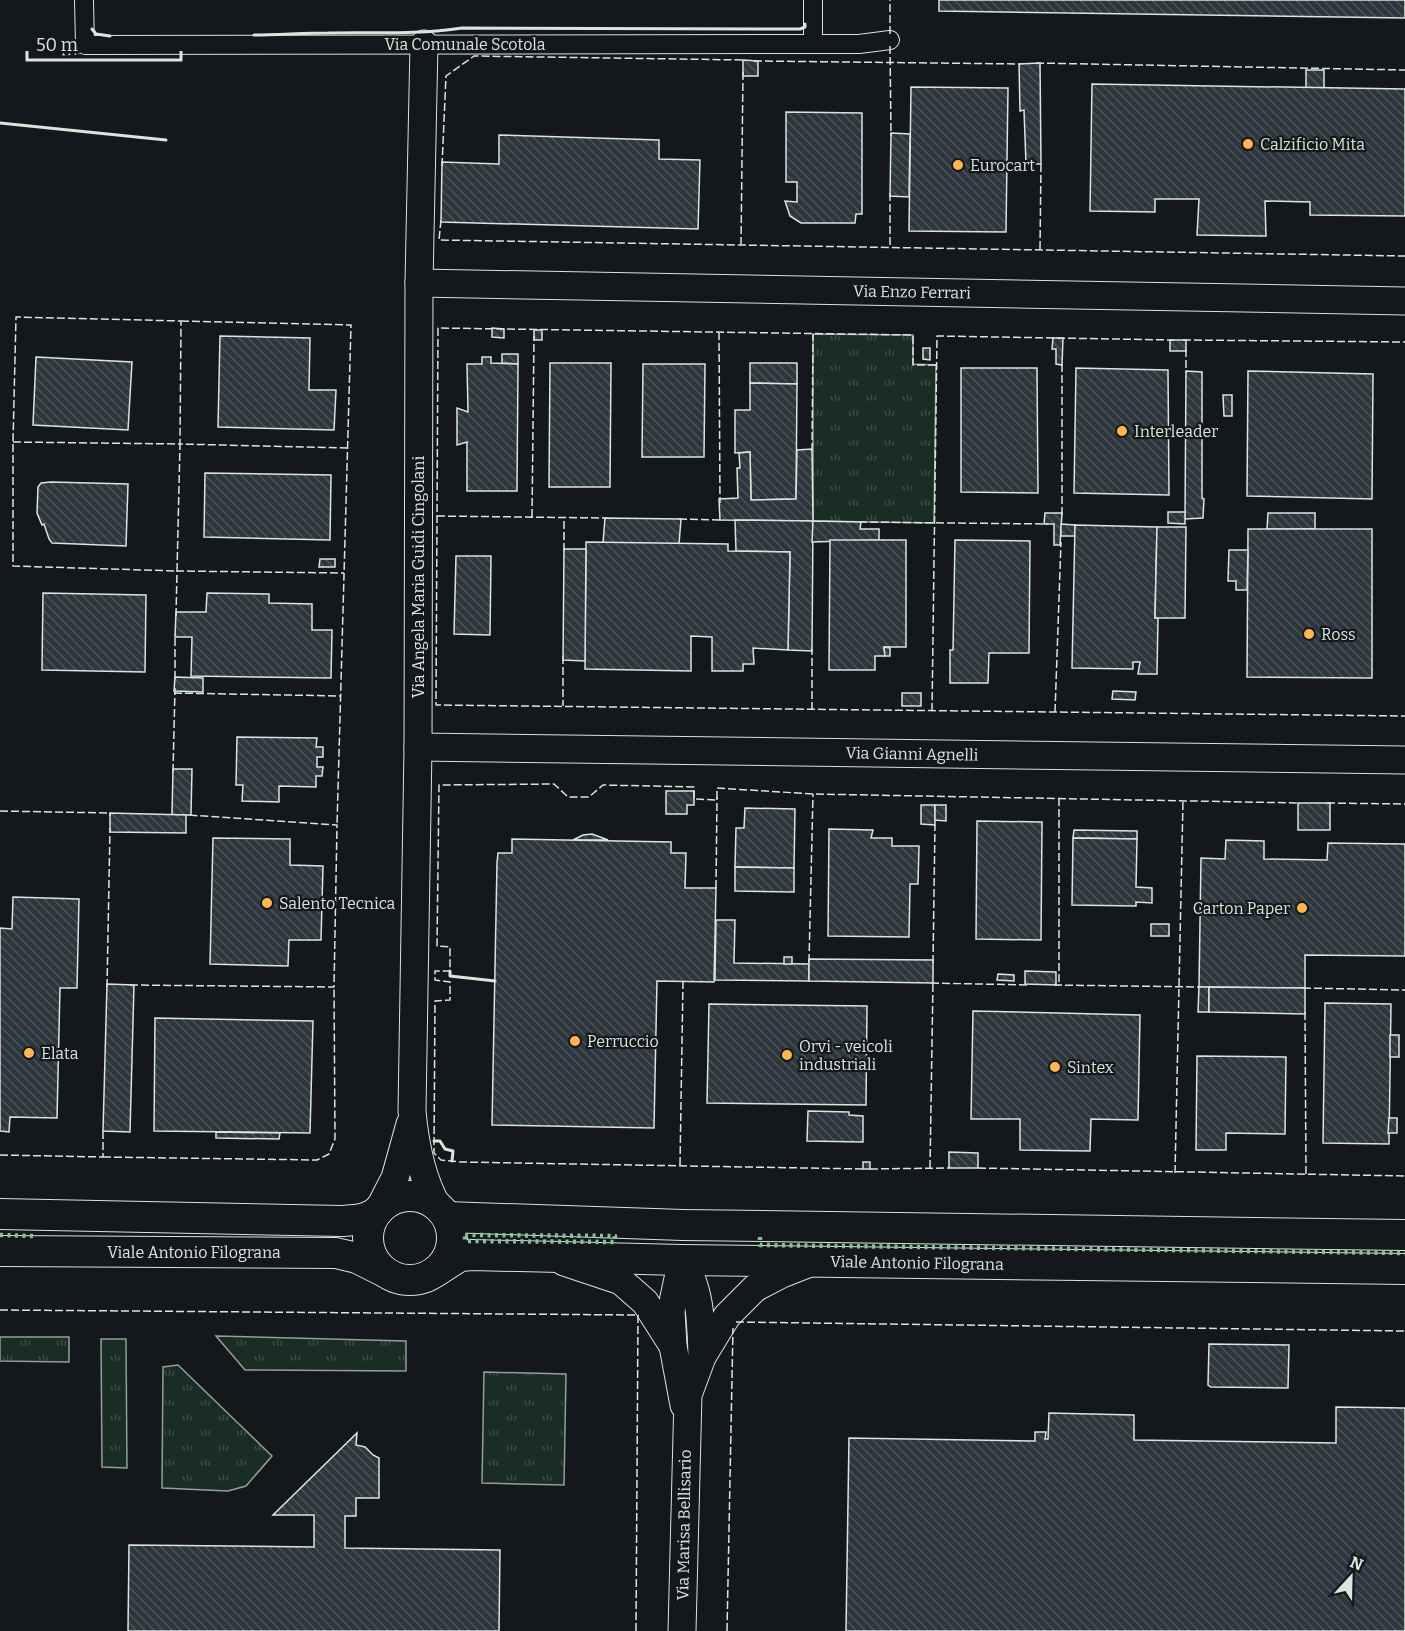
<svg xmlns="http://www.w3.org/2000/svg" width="1405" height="1631" font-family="Bitter,serif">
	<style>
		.grass { fill: url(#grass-tufts); stroke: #939e99; stroke-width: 1.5 }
		.building { fill: url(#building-back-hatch); stroke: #d8e6dc; stroke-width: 1.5 }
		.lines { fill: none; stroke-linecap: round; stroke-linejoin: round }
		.street-casing { stroke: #d8e6dc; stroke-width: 20 }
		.secondary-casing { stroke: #d8e6dc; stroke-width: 29 }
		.primary-casing { stroke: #d8e6dc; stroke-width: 32 }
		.street { stroke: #14181c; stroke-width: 18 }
		.secondary { stroke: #14181c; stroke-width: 27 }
		.primary { stroke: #14181c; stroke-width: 30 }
		.hedge { stroke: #8ac095; stroke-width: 4.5; stroke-dasharray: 3 4.5; stroke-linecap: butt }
		.fence { stroke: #d8e6dc; stroke-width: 1.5; stroke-dasharray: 8 3; stroke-linecap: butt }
		.wall { stroke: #d8e6dc; stroke-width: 3 }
		.poi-dot { fill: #ffb74d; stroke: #14181c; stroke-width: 2 }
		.labels { text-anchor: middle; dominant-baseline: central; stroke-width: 4.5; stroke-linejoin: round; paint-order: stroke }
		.street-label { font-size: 16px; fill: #d8e6dc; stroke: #14181c }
		.poi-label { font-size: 16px; fill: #d8e6dc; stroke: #14181c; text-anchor: start }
	</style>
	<defs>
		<pattern id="grass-tufts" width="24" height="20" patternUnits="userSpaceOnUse" patternTransform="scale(1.5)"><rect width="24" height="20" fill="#1a2d24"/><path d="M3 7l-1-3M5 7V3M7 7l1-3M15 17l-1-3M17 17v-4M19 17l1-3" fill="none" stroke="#3b4b43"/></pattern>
		<pattern id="building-back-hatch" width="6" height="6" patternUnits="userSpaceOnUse" patternTransform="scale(1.5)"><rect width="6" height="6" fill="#2c363c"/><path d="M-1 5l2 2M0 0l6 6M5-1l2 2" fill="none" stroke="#4a5358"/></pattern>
	</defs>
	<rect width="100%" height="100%" fill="#14181c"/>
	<g class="grass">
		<path d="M813,334L913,335V364L936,365L934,523L813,521Z"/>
		<path d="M216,1336L406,1341V1371L245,1370Z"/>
		<path d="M0,1337H69V1362L0,1361Z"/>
		<path d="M101,1339H126L127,1468L102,1467Z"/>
		<path d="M178,1365L272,1456L246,1486L228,1491L162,1488L163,1367Z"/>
		<path d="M484,1372L566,1374L564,1485L482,1483Z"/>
	</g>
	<g class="building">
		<path d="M939,0H1405V18L939,11Z"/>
		<path d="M743,60L758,61V76H743Z"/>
		<path d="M1040,63L1041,164H1026L1024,110L1020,111L1019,64Z"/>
		<rect x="1306" y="70" width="18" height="18"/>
		<path d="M1092,84L1405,89V216L1310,215V202L1265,201L1266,236L1197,235L1199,199H1155V212L1090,211Z"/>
		<path d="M911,87L1008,88L1006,232L909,231Z"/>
		<path d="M786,112L862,113V214H856L855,223H801L790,216L785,201L797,202V182H786Z"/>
		<path d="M891,133L910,134L909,197L890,196Z"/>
		<path d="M499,135L659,140V159L700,160L698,229L441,222L442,162L499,164Z"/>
		<path d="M492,328L504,329V338L492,337Z"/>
		<rect x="534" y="330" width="8" height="10"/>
		<path d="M220,336L310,338L309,390H336L334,430L218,427Z"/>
		<path d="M1053,338H1063L1062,365L1056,364V349H1052Z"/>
		<rect x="1170" y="340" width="16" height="11"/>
		<path d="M923,348H930V360L923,359Z"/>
		<path d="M502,354H518V364L502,363Z"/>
		<path d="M36,357L132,362L128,430L33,425Z"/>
		<path d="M482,357H491V363L518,364L517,491H467V442L457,445V408L468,412L467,364H482Z"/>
		<path d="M550,363H611L610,487H549Z"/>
		<path d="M750,363H797V384L750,383Z"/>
		<path d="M643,364H705L704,457H642Z"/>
		<path d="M961,368H1037L1038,493L961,492Z"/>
		<path d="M1076,368L1168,370L1169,495L1074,493Z"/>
		<path d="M1186,371L1202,372V498L1204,499L1203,518L1185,519Z"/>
		<path d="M1248,371L1373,374L1372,499L1247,496Z"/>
		<path d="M750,383L797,384L796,499L751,500L750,452L735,453V410H750Z"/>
		<path d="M1223,395H1232V416H1224Z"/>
		<path d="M812,449L813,521L720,520L719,499L738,498L737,468H740L739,453L750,452L751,500L796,499L797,450Z"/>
		<path d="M205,473L331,475L330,540L204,537Z"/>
		<path d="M51,482L128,484L126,546L52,543L49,539L44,524L42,525L37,513L38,487L41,483Z"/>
		<path d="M1168,512H1185V524L1168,523Z"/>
		<path d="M1045,513H1062L1060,545H1054V524H1044Z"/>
		<path d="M1268,513H1315V529H1267Z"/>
		<path d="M605,518L681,519L679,544L603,543Z"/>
		<path d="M735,520L813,521L812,651L788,650L790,552L736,551Z"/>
		<path d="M813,521L861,522L860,529H879V540L812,542Z"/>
		<path d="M1061,524L1075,525V536H1061Z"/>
		<path d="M1075,525L1157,527L1155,618H1158L1157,674H1138L1140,662H1133V669L1072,668Z"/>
		<path d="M1157,527H1186L1185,618H1155Z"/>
		<path d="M1248,529H1372V678L1247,677Z"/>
		<path d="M830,540H906V647H884L885,656H875V670H829Z"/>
		<path d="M955,540L1030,541L1029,653H989L988,683H950V650H953Z"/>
		<path d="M586,542L728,544V551L790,552L788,650L753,648L754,664H743V671H712V637L691,636V671L585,669Z"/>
		<path d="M564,549H586L585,661L563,660Z"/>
		<path d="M1229,550H1248L1247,590H1236V581H1228Z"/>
		<path d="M456,556H491L490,635L454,634Z"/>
		<path d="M320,559H335V567H319Z"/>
		<path d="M43,593L146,595L145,672L42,670Z"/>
		<path d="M207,593L269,594V603L312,604V630H332L331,678L191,676L192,637H175L176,612H206Z"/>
		<path d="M884,647L890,648V656H885Z"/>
		<path d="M175,677L203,678V692L174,691Z"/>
		<path d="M1113,691L1136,692L1135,700L1112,699Z"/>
		<rect x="902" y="693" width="19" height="13"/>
		<path d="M237,737L317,738L316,747H323V757H317V767H323L322,776H316V787L279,786V802L242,801L243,785H236Z"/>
		<path d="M173,769H192L191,815H172Z"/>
		<path d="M666,791H694V805H687V814H666Z"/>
		<rect x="1298" y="803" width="32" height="27"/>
		<path d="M921,805H935V825L921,824Z"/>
		<path d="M935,805H946V821L935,820Z"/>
		<path d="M745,808L795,809L794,868L735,867L736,828H744Z"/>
		<path d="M110,813L186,815V833L110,832Z"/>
		<path d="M977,821L1042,822L1041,940L976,939Z"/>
		<path d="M829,829L873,830L871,838H892V846H919L918,884H910L909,937L828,936Z"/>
		<path d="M1074,830L1137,831V839L1073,838Z"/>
		<path d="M592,834L608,840H573L583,835Z"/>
		<path d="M213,838L290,839V865L323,866L321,940H289L288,966L210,964Z"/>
		<path d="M1073,838L1137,839L1136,887L1152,888V903L1136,902V906L1072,905Z"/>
		<path d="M512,839L671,842V853H686L685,888H716L714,982L657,981L654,1128L492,1125L497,863L498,853H512Z"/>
		<path d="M1226,840L1264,841V859L1327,860L1328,843L1405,844V956L1305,955V988L1199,987L1201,858L1225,859Z"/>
		<path d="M735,867L794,868V892L735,891Z"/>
		<path d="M13,897L79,899L77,988H60L57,1118L10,1117L9,1132L0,1131V928L12,929Z"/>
		<path d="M716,920H735L734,963L809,964V981L715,980Z"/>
		<rect x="1151" y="924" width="18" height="12"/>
		<rect x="784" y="957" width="8" height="7"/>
		<path d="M809,959L933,960V983L809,981Z"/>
		<path d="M1025,971L1056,972V985L1025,984Z"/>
		<path d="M998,974L1014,975V981L997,980Z"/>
		<path d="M107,984L134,985L130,1132L103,1131Z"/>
		<path d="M1199,987H1209V1012H1198Z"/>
		<path d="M1209,987L1305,988V1014L1209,1012Z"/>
		<path d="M1325,1003L1391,1004L1389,1144L1323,1143Z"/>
		<path d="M709,1004L867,1006L866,1105L707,1103Z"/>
		<path d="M973,1011L1140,1015L1138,1120L1091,1119L1090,1151L1020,1150V1119H971Z"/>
		<path d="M155,1018L313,1021L310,1133L154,1131Z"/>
		<rect x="1390" y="1035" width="9" height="22"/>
		<path d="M1197,1056L1286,1057L1285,1134L1226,1133V1150H1196Z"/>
		<path d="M808,1111L849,1112V1115L863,1116V1142L807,1141Z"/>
		<path d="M1389,1118H1397V1133H1388Z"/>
		<path d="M216,1132L280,1133L279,1139L216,1138Z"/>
		<path d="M949,1152L978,1153V1168H949Z"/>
		<rect x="863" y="1162" width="7" height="7"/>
		<path d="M1209,1344L1289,1345L1288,1388L1211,1387L1208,1385Z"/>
		<path d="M1336,1407L1405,1408V1631H846L849,1438L1035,1441V1432H1046L1045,1439H1048L1049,1413L1134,1415V1440L1336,1443Z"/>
		<path d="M357,1433L356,1445L365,1447L373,1455L379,1458V1498H356V1516H345V1548L500,1550L499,1631H128L129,1545L314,1547V1515H273Z"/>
	</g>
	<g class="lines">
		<g class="street-casing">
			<g id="street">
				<path d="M84,0L85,45L813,44H859L890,40"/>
				<path d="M813,0V44"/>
			</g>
		</g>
		<g class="secondary-casing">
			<g id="secondary">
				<path d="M424,44L419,283L418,747L412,1111C415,1144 421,1178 438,1207"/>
				<path d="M419,283L1405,301"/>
				<path d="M418,747L1405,760"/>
				<path d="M378,1211L395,1178L410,1124"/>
				<path d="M682,1260L671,1311L673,1346L684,1405"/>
				<path d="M682,1260C701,1289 701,1323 702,1357"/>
				<path d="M564,1262L621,1281L645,1302L673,1346"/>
				<path d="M682,1631L688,1395L702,1357L727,1316L755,1288L782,1274L810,1263"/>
			</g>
		</g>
		<g class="primary-casing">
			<g id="primary">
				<circle cx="410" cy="1238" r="42"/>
				<path d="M0,1214L342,1221C356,1220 368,1220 378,1211"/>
				<path d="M447,1217L683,1225L1405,1235"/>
				<path d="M0,1251L336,1253L357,1258L385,1272"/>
				<path d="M435,1272L460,1256L472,1255L682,1260L1405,1269"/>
			</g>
		</g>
		<use href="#street" class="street"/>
		<use href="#secondary" class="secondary"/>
		<use href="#primary" class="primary"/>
		<g class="hedge">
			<path d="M0,1235L33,1236"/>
			<path d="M465,1235L615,1236V1242L465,1241Z"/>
			<path d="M760,1237V1245L1405,1253"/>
		</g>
		<g class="fence">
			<path d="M890,34V0"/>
			<path d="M890,46L891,136"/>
			<path d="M754,61L1021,64"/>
			<path d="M1036,63L1405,70"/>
			<path d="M442,166L446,76L474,56L745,60"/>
			<path d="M890,193V247"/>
			<path d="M441,220L439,240L1405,256"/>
			<path d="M741,245L743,72"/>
			<path d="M1040,249L1041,162"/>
			<path d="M181,321L351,325L337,825"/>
			<path d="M719,332L720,503"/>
			<path d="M1183,340L1405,342"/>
			<path d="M1186,349V373"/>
			<path d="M936,365H913V335L438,328L436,705L1405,716"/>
			<path d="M13,442L180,444L177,571L13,566V442L16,317L181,321L180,444L348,448"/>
			<path d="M812,451L813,334"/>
			<path d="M1062,515V362"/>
			<path d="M437,516L607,518"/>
			<path d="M532,517L534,336"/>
			<path d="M679,519L724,520"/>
			<path d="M859,522L1048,524"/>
			<path d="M564,551V518"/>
			<path d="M176,616L177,571L344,573"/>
			<path d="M563,656V706"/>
			<path d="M175,679V634"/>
			<path d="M174,693L341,696"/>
			<path d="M812,710V649"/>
			<path d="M932,711L937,336L1174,340"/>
			<path d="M1055,712L1061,542"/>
			<path d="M173,772L175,688"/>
			<path d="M1059,798V986"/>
			<path d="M1327,803L1405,804"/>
			<path d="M0,811L110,813V816"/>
			<path d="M716,888L717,797"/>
			<path d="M809,962L813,794"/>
			<path d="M933,963L935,825"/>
			<path d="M931,983L1027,985"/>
			<path d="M130,985L334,987L337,825L188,815"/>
			<path d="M1054,985L1201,987"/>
			<path d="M107,987L110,828"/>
			<path d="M1303,988L1405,990"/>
			<path d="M1305,1012L1306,1175"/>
			<path d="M0,1155L103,1157V1128"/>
			<path d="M103,1157L317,1160L329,1154L335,1139L334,987"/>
			<path d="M680,1165L683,981"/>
			<path d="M930,1168L933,981"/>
			<path d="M978,1168L1405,1176"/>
			<path d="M863,1169L460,1162L441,1160L434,1153L435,1001L450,1000V982L435,980V971H450V947L437,946L439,785L554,784L568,797H589L603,785L694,787V799L717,800V788L813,794L1300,803"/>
			<path d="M870,1169L949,1168"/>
			<path d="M1175,1173L1183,800"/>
			<path d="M0,1310L638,1315L636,1631"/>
			<path d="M736,1322L1405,1331"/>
			<path d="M727,1631L733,1328"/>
		</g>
		<g class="wall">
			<path d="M92,29L96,34L110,36"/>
			<path d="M254,35C278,35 303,33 328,33C373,32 417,35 462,28L800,29L805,27V24"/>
			<path d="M63,54L78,53"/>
			<path d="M0,123L166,140"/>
			<path d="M450,971V976L495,981"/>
			<path d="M434,1141H440L445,1149L453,1151L452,1161"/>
		</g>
	</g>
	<g class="poi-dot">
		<circle cx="1248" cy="144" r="6"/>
		<circle cx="958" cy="165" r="6"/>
		<circle cx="1122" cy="431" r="6"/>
		<circle cx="1309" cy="634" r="6"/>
		<circle cx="267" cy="903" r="6"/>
		<circle cx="1302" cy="908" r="6"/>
		<circle cx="575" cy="1041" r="6"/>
		<circle cx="29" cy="1053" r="6"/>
		<circle cx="787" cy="1055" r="6"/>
		<circle cx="1055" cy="1067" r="6"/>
	</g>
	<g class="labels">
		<g class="street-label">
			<text x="465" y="44">Via Comunale Scotola</text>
			<text transform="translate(912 292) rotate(1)">Via Enzo Ferrari</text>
			<text transform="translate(418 577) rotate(-90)">Via Angela Maria Guidi Cingolani</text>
			<text transform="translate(912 754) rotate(1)">Via Gianni Agnelli</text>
			<text x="194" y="1252">Viale Antonio Filograna</text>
			<text transform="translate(917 1263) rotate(1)">Viale Antonio Filograna</text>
			<text transform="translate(684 1525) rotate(-89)">Via Marisa Bellisario</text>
		</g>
		<g class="poi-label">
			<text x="1260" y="144">Calzificio Mita</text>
			<text x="970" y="165">Eurocart</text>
			<text x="1134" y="431">Interleader</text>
			<text x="1321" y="634">Ross</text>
			<text x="279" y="903">Salento Tecnica</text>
			<text x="1290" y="908" text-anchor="end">Carton Paper</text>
			<text x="587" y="1041">Perruccio</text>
			<text x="799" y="1046">Orvi - veicoli<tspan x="799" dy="18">industriali</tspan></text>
			<text x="41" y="1053">Elata</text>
			<text x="1067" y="1067">Sintex</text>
		</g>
	</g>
	<g transform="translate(1351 1577) rotate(22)" stroke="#14181c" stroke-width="4.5" paint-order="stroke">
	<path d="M0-4.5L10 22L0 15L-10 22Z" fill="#d8e6dc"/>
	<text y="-9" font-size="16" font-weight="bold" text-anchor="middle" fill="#d8e6dc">N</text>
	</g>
	<path d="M27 51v9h154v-9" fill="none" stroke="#d8e6dc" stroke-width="3"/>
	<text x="36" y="51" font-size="18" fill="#d8e6dc" stroke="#14181c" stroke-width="4.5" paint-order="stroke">50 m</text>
</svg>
